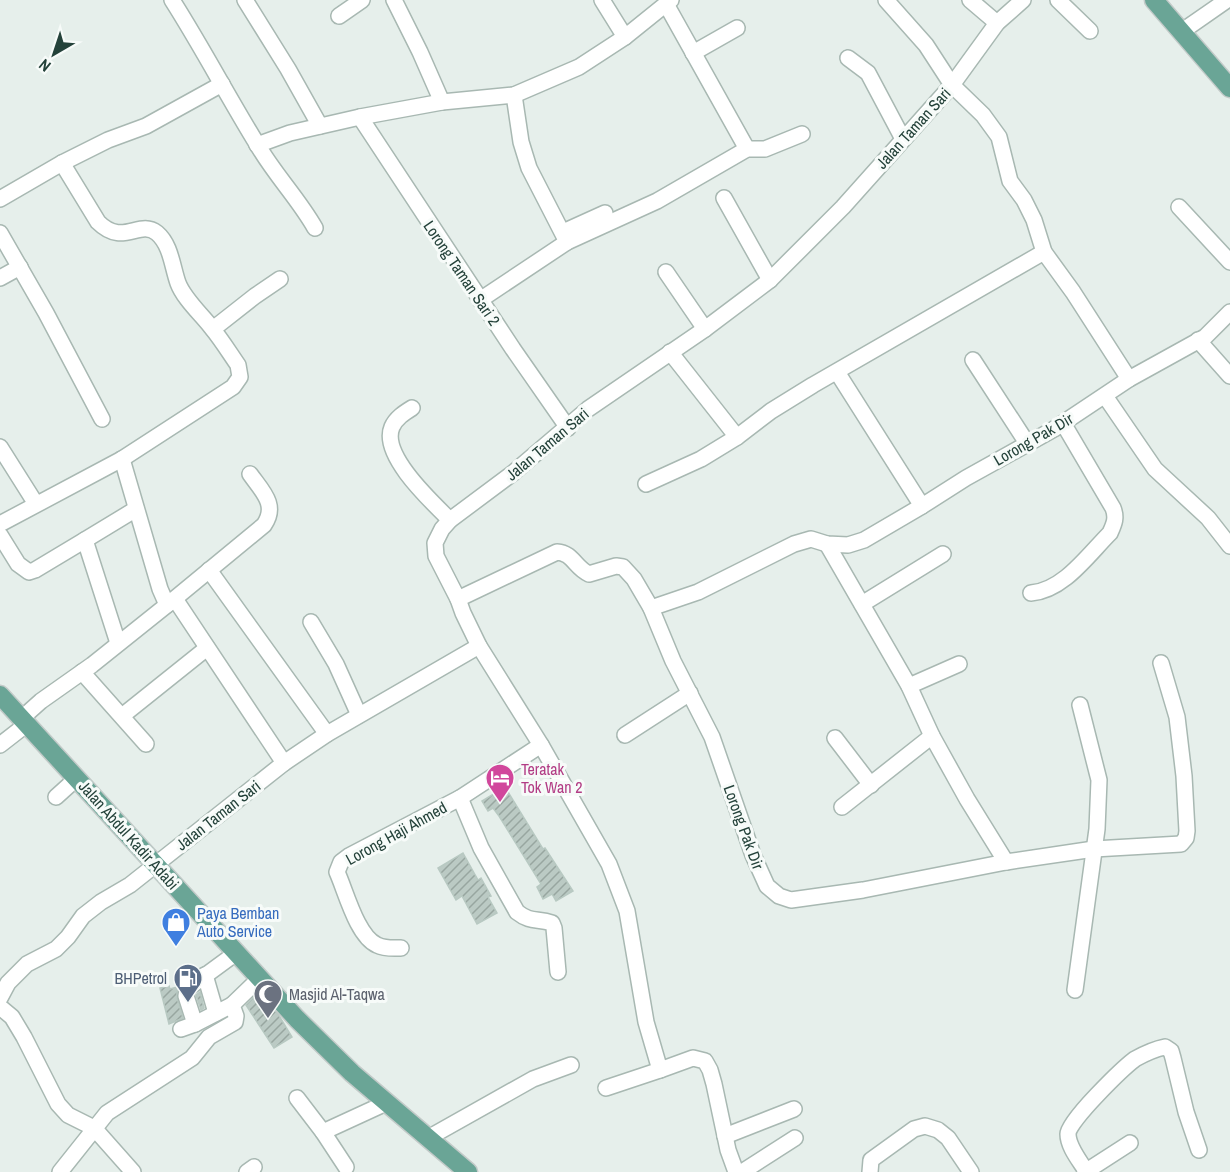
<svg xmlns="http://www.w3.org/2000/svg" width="1230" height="1172" font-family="'Archivo Narrow',sans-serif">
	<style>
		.building { fill: url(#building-hatch); stroke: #b8c9c2; stroke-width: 1.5 }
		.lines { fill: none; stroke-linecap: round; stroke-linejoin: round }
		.minor-casing { stroke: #a8b8b2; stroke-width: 18 }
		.major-casing { stroke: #c2cac8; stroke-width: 21 }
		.minor { stroke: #fff; stroke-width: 15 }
		.major { stroke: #6aa596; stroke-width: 18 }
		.labels { text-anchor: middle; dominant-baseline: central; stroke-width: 6; stroke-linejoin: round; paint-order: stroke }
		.street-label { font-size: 16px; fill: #24423a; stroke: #f7fbf9 }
		.hotel-label { font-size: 16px; fill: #b23c85; stroke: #f7fbf9; text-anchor: start }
		.shop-label { font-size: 16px; fill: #366cbe; stroke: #f7fbf9; text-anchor: start }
		.service-label { font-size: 16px; fill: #4e5e75; stroke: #f7fbf9; text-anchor: end }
		.worship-label { font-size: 16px; fill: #5b616d; stroke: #f7fbf9; text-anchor: start }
	</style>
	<defs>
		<pattern id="building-hatch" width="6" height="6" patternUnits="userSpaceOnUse" patternTransform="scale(1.5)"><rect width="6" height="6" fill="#bbcac4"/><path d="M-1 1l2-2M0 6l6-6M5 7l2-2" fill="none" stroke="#98a6a0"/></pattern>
	</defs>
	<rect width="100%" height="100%" fill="#e6efeb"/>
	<g class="building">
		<path d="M505,787L543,849L545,848L573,891L556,901L552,894L543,899L537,887L541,884L499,816L493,808L488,811L482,801Z"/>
		<path d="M463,853L478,880L481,878L491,896L488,897L497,913L477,924L462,896L456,900L438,868Z"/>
		<path d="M169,986L170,989L177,987V998L183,1018L169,1024L160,988Z"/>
		<path d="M200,992L204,1008L201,1010L196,995Z"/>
		<path d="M258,993L278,1014L292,1037L274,1048L246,1005Z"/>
	</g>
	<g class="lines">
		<g class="minor-casing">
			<g id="minor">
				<path d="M172,0C202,47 228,97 257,144C274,174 298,198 315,228"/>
				<path d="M245,0L288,69L320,126"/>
				<path d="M394,0L420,52L442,102"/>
				<path d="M602,0L625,37"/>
				<path d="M886,0L926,45L952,85L983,115L999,137L1010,181L1024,200L1034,220L1044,252L1073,292L1129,379"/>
				<path d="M970,0L997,23"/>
				<path d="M1058,0L1090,31"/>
				<path d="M666,4L747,149"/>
				<path d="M339,16L362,0"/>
				<path d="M1181,32L1227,0"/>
				<path d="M693,53L737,28"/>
				<path d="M848,58L868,73L903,139"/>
				<path d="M514,95L521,142L529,168L567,242"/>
				<path d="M360,117L513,349L568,428"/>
				<path d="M257,145L290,133L360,117L442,102L514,95L579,67L625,37L671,0"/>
				<path d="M724,198L770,280"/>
				<path d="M0,199L62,163L108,140L146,126L222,84"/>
				<path d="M1179,207L1230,262"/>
				<path d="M563,232L605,213"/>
				<path d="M0,233L46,313L102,419"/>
				<path d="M666,272L705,329"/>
				<path d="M0,278L20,267"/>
				<path d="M480,300L567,242L657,201L747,149H765L802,134"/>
				<path d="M213,329L255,296L280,279"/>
				<path d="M1198,340L1230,376"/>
				<path d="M670,352L737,437"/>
				<path d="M973,360L1027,443"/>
				<path d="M837,372L922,506"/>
				<path d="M1105,396L1155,469L1208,518L1230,546"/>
				<path d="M412,408C404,413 396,418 392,427C380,455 433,503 450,520"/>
				<path d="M0,447L36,504"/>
				<path d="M122,459L160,589L167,605"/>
				<path d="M646,484L701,459L737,437L771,411L813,385L1044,252"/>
				<path d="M0,524L122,459L233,387L240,377L238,365C229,352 221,339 211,327C201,314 184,299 178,283C172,266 171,245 157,233C139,219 123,247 98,222L62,163"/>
				<path d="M0,535L18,564L29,572L35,570L85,540"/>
				<path d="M827,544L909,686L932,736L967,799L1006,862"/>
				<path d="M209,570L327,734"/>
				<path d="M1031,593C1063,591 1088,555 1110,533C1114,524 1117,518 1113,508L1063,423"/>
				<path d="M175,599L284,763"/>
				<path d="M458,599L557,552C573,553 575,568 589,574L616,566L623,567L634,579L651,608L673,661L712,737L753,855L767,886L779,896L791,900L863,890L1006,862L1094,849L1181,844L1186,838L1187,831L1184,776L1177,717L1161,663"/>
				<path d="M862,604L943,554"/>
				<path d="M651,608L698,592L794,544L811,539L827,544L848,545L864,540L922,506L966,478L1054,429L1129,379L1205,337L1230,312"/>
				<path d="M311,622L336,664L359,715"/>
				<path d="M118,643L85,540L136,509"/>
				<path d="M82,672L146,744"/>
				<path d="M909,686L959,664"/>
				<path d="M122,716L207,648"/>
				<path d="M22,718L41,701L92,665L167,605L264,525C278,505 262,491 250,474"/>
				<path d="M625,735L690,693"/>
				<path d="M835,738L871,785"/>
				<path d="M0,745L27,724"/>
				<path d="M56,797L77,778"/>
				<path d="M460,798L481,848L517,912C531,923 537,918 552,923L554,928L558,972"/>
				<path d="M842,807L932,736"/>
				<path d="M401,948C393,948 385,949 377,945C357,936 346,892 337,872L341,862L349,856L460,798L541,745"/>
				<path d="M205,975L216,1013"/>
				<path d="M1075,990L1097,829L1099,780L1080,705"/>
				<path d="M0,998L8,983L27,964L56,949L68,937L83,916L101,902L130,885L284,763L327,734L479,646"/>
				<path d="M0,1007L12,1017L24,1037L58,1104L68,1115L94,1128L133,1172"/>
				<path d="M195,1024L186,996L187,989L236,953"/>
				<path d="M181,1029L195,1024L232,1005"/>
				<path d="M606,1088L660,1070"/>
				<path d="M297,1098L323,1132"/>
				<path d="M725,1136L794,1109"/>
				<path d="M428,1138L533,1079L571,1065"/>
				<path d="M346,1167L323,1132L386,1103"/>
				<path d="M1086,1171C1080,1161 1068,1147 1068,1134C1068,1121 1123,1068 1135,1059C1144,1054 1155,1049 1165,1047L1171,1051L1173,1058L1186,1112L1199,1150"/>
				<path d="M60,1172L107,1113L192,1058L209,1037L235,1022L236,1016L232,1005L260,978"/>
				<path d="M247,1172L254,1167"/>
				<path d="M736,1172L728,1150L714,1084L710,1070L705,1061L693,1058L660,1070L646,1022L627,911L609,864L541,745L479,646L463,613L458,599L436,556L435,543L442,529L450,520L513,473L588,409L705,329L770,280L843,207L952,85L997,23L1023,0"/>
				<path d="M742,1172L795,1138"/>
				<path d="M870,1172L871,1160L914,1129L925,1126L938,1130L948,1138L971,1172"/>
				<path d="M1085,1172L1130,1143"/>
			</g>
		</g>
		<g class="major-casing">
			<g id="major">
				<path d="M1154,0L1230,88"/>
				<path d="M0,695L297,1019L352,1073L468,1172"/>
			</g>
		</g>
		<use href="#minor" class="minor"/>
		<use href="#major" class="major"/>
	</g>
	<defs>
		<g id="hotel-pin" transform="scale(1.5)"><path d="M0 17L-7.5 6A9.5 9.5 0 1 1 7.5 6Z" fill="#d1479c" stroke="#f7fbf9"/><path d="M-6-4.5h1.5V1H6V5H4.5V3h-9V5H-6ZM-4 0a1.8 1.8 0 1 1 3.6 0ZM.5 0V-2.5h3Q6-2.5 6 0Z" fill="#fff"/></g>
		<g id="shop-pin" transform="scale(1.5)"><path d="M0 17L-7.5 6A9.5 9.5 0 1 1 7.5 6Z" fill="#3f7fe0" stroke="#f7fbf9"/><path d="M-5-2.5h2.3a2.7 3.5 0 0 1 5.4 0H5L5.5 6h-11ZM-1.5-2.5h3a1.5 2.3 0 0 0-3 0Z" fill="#fff"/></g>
		<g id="fuel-pin" transform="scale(1.5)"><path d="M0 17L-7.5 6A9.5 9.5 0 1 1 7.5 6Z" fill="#5c6f8a" stroke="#f7fbf9"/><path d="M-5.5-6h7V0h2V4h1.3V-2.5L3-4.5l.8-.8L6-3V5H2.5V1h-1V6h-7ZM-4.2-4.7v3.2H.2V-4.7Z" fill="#fff"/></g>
		<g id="mosque-pin" transform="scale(1.5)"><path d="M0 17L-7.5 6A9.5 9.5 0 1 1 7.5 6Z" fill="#6b7280" stroke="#f7fbf9"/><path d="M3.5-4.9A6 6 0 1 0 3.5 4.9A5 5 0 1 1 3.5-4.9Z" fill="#fff"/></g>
	</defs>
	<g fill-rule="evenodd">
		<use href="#hotel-pin" x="500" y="778"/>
		<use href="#shop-pin" x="176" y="922"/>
		<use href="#fuel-pin" x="188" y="978"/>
		<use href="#mosque-pin" x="268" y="994"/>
	</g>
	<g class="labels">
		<g class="street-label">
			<text transform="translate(913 128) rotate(-48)">Jalan Taman Sari</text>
			<text transform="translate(462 273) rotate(56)">Lorong Taman Sari 2</text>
			<text transform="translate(1033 439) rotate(-30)">Lorong Pak Dir</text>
			<text transform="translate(547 444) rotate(-40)">Jalan Taman Sari</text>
			<text transform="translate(218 815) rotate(-38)">Jalan Taman Sari</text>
			<text transform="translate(744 827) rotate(70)">Lorong Pak Dir</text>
			<text transform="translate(396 833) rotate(-29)">Lorong Haji Ahmed</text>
			<text transform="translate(129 835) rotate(48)">Jalan Abdul Kadir Adabi</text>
		</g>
		<g class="hotel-label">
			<text x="521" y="769">Teratak<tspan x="521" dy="18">Tok Wan 2</tspan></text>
		</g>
		<g class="shop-label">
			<text x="197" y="913">Paya Bemban<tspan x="197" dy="18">Auto Service</tspan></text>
		</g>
		<g class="service-label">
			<text x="167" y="978">BHPetrol</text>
		</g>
		<g class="worship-label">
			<text x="289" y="994">Masjid Al-Taqwa</text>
		</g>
	</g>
	<g transform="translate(54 54) rotate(219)" stroke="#f7fbf9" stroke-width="4.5" paint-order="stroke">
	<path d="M0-4.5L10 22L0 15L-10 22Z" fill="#24423a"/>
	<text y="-9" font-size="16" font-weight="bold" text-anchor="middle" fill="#24423a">N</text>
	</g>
</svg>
